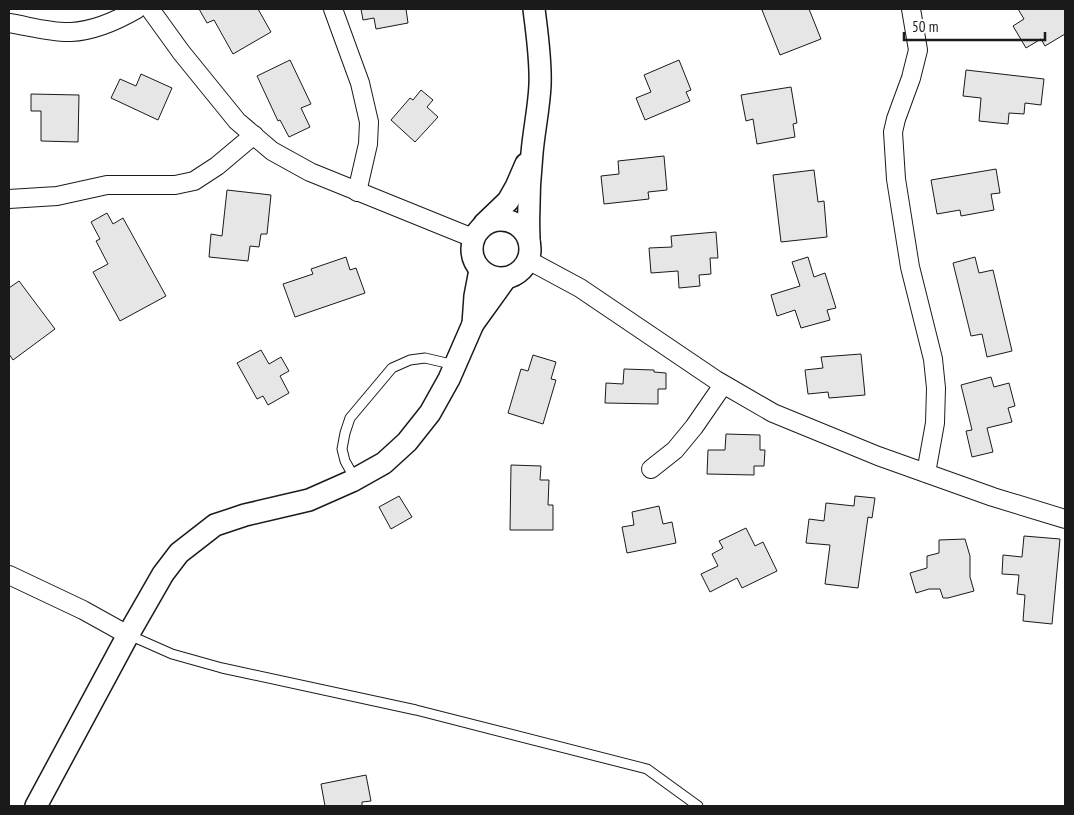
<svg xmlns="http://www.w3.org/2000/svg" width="1074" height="815" font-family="'PT Sans Narrow',sans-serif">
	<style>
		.building { fill: #e6e6e6; stroke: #1a1a1a }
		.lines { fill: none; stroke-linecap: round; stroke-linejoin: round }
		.service-casing { stroke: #1a1a1a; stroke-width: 11 }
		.minor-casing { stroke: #1a1a1a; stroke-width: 20 }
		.tertiary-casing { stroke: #1a1a1a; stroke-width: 24 }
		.service { stroke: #fff; stroke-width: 9 }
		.minor { stroke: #fff; stroke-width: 18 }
		.tertiary { stroke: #fff; stroke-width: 21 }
	</style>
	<rect width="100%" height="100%" fill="#fff"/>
	<g class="building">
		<path d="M199,9H258L271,32L233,54L214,20L207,23Z"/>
		<path d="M361,9H406L408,23L376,29L374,18L363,20Z"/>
		<path d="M765,9H809L821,39L780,55L762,10Z"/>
		<path d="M1018,9H1065V34L1045,46L1041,39L1026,48L1013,26L1024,19Z"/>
		<path d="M290,60L311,104L301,108L310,127L289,137L280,120L278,121L257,76Z"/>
		<path d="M679,60L691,90L686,92L690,101L645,120L636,98L651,92L644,75Z"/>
		<path d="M966,70L1044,79L1041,105L1025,103L1024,114L1009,113L1008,124L979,121L981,98L963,96Z"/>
		<path d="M141,74L172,88L158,120L111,98L120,79L136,86Z"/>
		<path d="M791,87L797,123L793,124L795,137L757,144L753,119L746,121L741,95Z"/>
		<path d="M421,90L433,100L427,107L438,117L415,142L391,120L410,98L413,100Z"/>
		<path d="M31,94L79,95L78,142L41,141V111H31Z"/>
		<path d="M664,156L667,190L648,192L649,199L604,204L601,176L619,174L618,161Z"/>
		<path d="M996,169L1000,193L991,194L994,210L961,216L960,210L937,214L931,180Z"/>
		<path d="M814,170L818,202L824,201L827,237L781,242L773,175Z"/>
		<path d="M227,190L271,195L267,234H261L259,247L250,246L248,261L209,257L211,234L222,236Z"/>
		<path d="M107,213L113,224L123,218L166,296L120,321L93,272L108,264L96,241L100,239L91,222Z"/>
		<path d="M716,232L718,258H710L711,274L699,275L700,286L679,288L678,271L651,273L649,248L672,247L671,236Z"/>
		<path d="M346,257L350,270L356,268L365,293L295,317L283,284L313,274L311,269Z"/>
		<path d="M808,257L814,277L825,273L836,308L827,310L830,320L801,328L795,310L777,316L771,295L800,286L792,262Z"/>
		<path d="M975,257L979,273L993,270L1012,351L987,357L982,334L971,336L953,263Z"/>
		<path d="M19,281L55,329L13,360L9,354V288Z"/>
		<path d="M261,350L269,364L281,357L289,371L280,376L289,393L268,405L263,396L257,399L237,363Z"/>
		<path d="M861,354L865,395L829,398L828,392L808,394L805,370L823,368L821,357Z"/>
		<path d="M533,355L556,362L551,379L556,380L543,424L508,413L521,369L528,371Z"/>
		<path d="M624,369L654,370V372L666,373V389H658V404L605,403L606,383L623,384Z"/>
		<path d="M991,377L994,387L1009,383L1015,406L1008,408L1012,422L987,428L993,452L972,457L966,431L972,430L961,385Z"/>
		<path d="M726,434L760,435V450H765L764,466H754V475L707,474L708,450H725Z"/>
		<path d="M511,465L541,466L540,480H549L548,505H553V530H510Z"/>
		<path d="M399,496L412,517L391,529L379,507Z"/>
		<path d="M855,496L875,498L872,518L868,517L858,588L825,584L830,545L806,543L809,519L824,521L826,503L854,506Z"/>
		<path d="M659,506L663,524L672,522L676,543L627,553L622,527L634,525L632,512Z"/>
		<path d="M746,528L755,546L763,542L777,571L742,588L737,578L710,592L701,574L718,566L712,554L723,548L719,541Z"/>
		<path d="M1024,536L1060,539L1052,624L1023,621L1025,595L1017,594L1019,575L1002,574L1003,555L1022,557Z"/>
		<path d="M965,539L970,556V577L974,591L948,598H943L940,589H929L916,593L910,573L927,568V556L939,553V540Z"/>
		<path d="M366,775L371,801L362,802V806H325L321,784Z"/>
	</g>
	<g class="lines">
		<g class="service-casing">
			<g id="service">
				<path d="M355,479L345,461L342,449L345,433L350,418L392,368L410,360L425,358L455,365"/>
				<path d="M129,635L172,654L222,668L416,710L647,769L698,806"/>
			</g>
		</g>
		<g class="minor-casing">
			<g id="minor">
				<path d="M150,9L181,52L237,121L272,151L310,172L473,238"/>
				<path d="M333,9L360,83L369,122L368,144L357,192"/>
				<path d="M911,9L918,50L911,78L896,119L893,132L896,179L910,267L933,359L936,388L935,423L926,473"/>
				<path d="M9,23C28,26 52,33 71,32C93,31 118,20 137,9"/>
				<path d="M9,199L57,196L107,185H175L194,181L217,166L254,135"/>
				<path d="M528,260L580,288L716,380L773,413L878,456L993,497L1065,519"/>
				<path d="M651,469L675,450L694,427L723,385"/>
				<path d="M9,575L83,610L128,635"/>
			</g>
		</g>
		<g class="tertiary-casing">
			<g id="tertiary">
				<circle cx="501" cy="249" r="29"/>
				<path d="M484,224L508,201L516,187L526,164"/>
				<path d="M529,240C528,211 529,182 532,153C534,130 539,108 540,85C541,59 537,34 534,9"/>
				<path d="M473,324L475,296L480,270"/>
				<path d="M36,806L128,635L163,574L179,553L215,525L245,515L309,500L352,481L384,463L407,442L430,413L449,379L473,324L506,278"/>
			</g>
		</g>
		<use href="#service" class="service"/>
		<use href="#minor" class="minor"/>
		<use href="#tertiary" class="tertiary"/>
	</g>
	<rect width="1074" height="815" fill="none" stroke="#1a1a1a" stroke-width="20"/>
	<path d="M904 32v8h141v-8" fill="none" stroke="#1a1a1a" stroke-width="2.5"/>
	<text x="912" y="32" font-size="15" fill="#1a1a1a" stroke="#ffffff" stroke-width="4" paint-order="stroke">50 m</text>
</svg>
